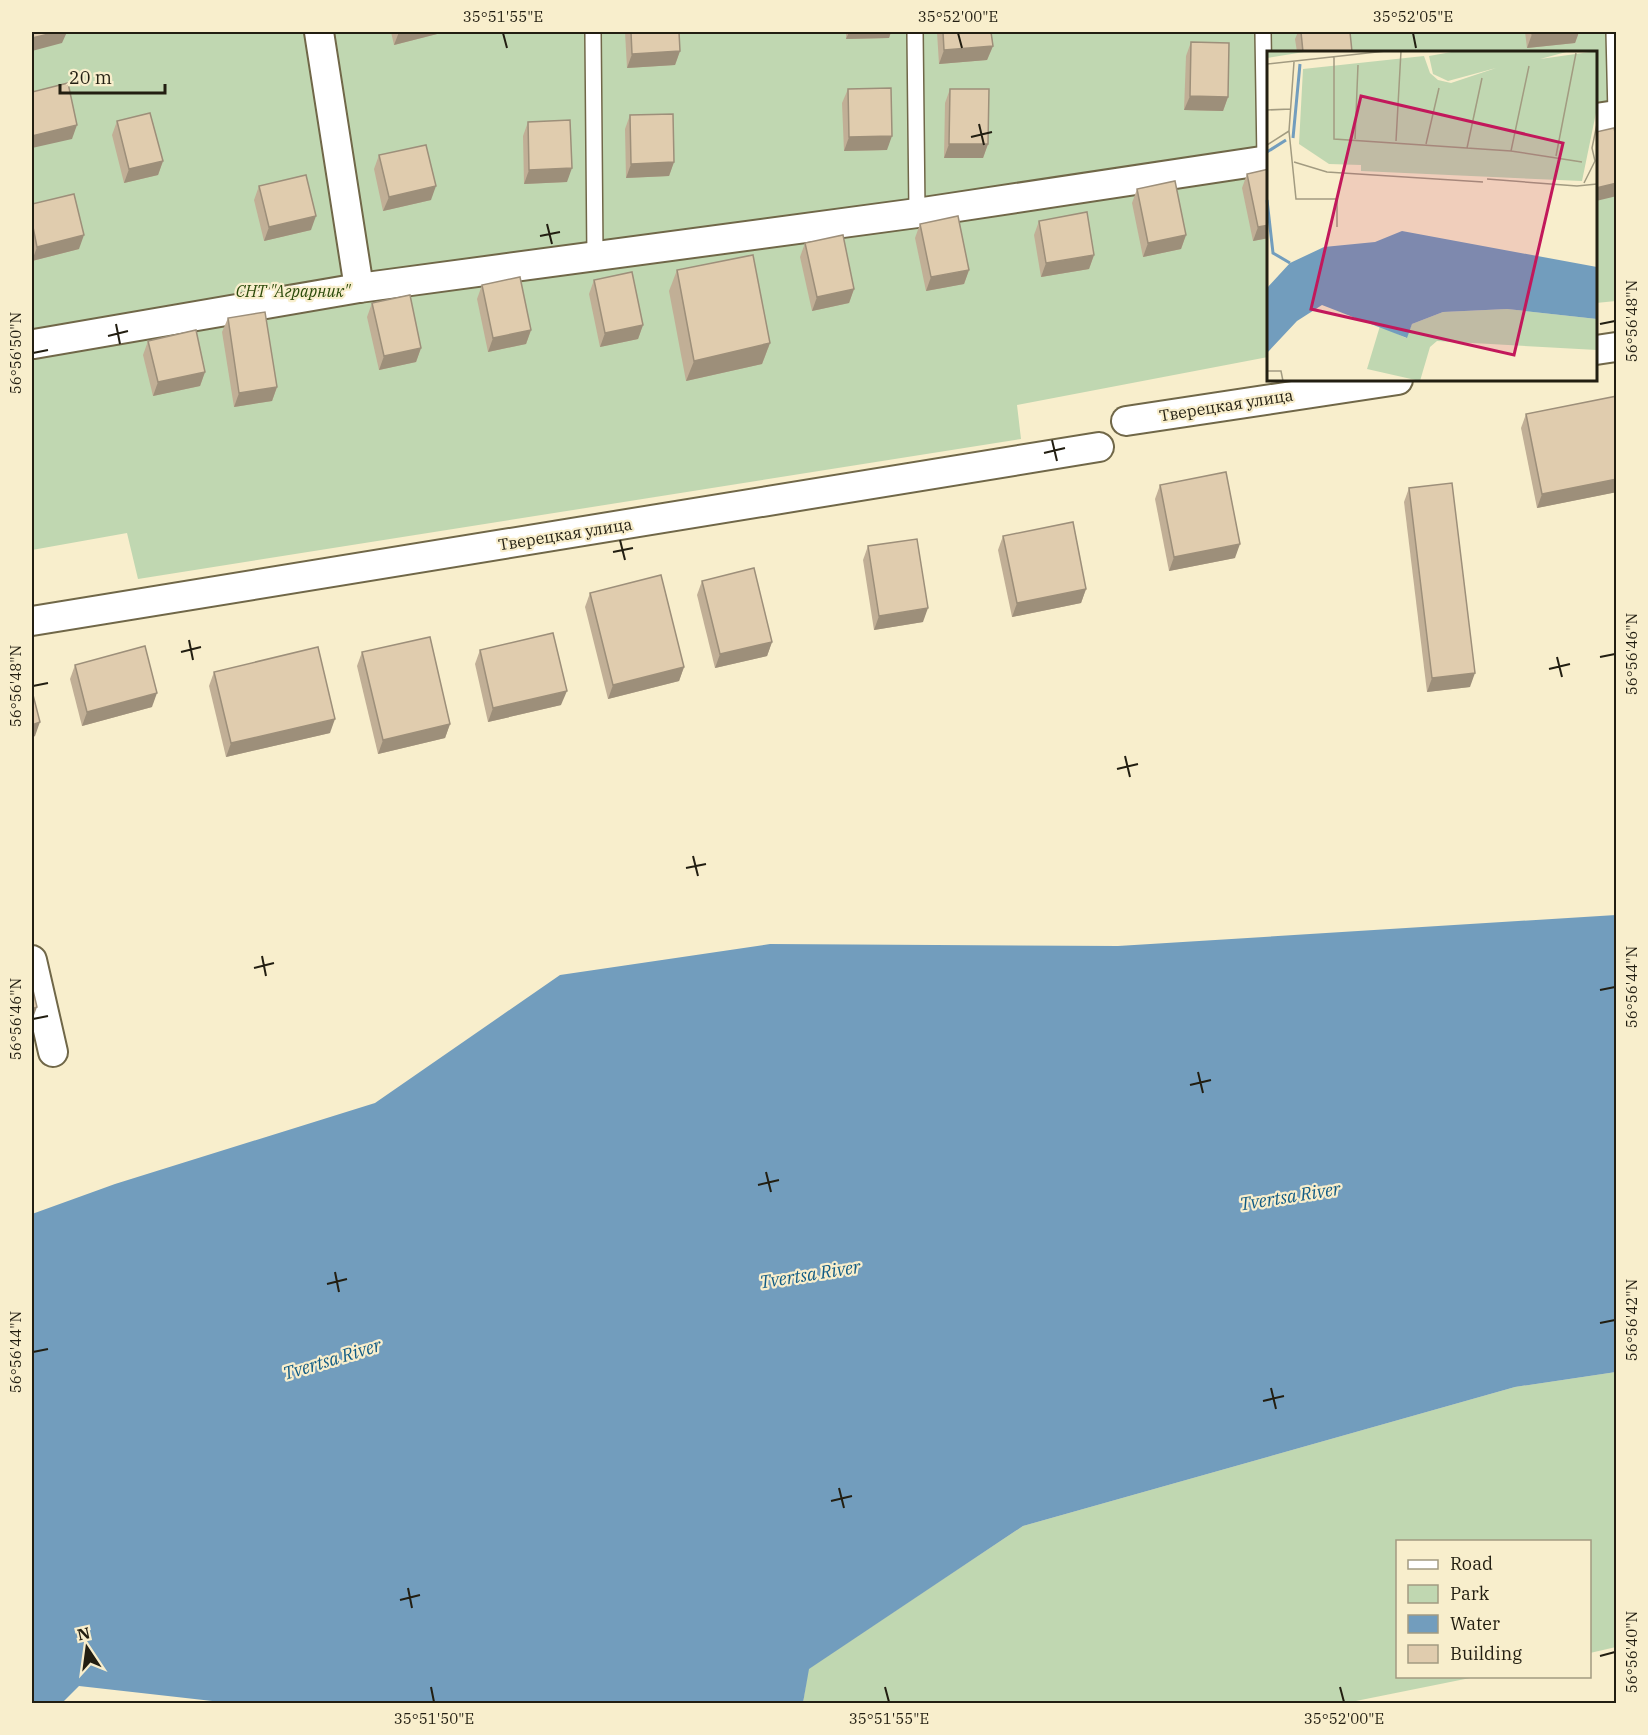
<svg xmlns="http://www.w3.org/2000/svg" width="1648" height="1735" font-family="'IBM Plex Serif',serif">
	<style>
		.green { fill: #c0d7b1 }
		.water { fill: #729dbd }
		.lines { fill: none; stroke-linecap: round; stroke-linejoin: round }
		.lane-casing { stroke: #706748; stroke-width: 18 }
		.street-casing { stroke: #706748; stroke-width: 32 }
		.lane { stroke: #fff; stroke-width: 15 }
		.street { stroke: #fff; stroke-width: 28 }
		.wall { fill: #c1af96 }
		.shaded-wall { fill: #9d8f7a }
		.building { fill: #e0ccae; stroke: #9d8f7a; stroke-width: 1.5 }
		.ticks { fill: none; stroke: #221e11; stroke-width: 2 }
		.labels { text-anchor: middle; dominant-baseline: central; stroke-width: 4.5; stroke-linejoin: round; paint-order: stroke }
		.park-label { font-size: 16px; font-style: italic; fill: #2b4a0a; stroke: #f8eecc }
		.street-label { font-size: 16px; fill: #221e11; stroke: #f8eecc }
		.water-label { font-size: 18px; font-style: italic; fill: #0f5a84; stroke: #f8eecc }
		.inset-river { fill: none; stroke: #729dbd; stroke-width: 3 }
		.inset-road { fill: none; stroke: #a29b81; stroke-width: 1.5 }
		.view { fill: #c2185b; fill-opacity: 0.15; stroke: #c2185b; stroke-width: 3 }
		.inset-edge { fill: none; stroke: #221e11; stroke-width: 3 }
		.neatline { fill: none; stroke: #221e11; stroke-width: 2 }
		.ticks-label { font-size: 15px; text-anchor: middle; fill: #221e11 }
	</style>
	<rect width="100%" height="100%" fill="#f8eecc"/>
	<g class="green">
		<path d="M32,32H1616V301L1596,303V52H1268V357L1017,405L1021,439L138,579L127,533L32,550Z"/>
		<path d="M1616,1372V1647L1590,1653V1542H1398V1676L1475,1677L1341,1704H803L808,1669L1023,1526L1515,1387Z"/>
	</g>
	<path class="water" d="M1616,915V1372L1515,1387L1023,1526L809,1669L803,1703L239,1704L79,1686L62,1703H32V1214L115,1184L375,1103L560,975L770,944L1118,946Z"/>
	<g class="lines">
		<g class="lane-casing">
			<g id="lane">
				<path d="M593,32L595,256"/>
				<path d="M915,32L917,213"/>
				<path d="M1263,32L1265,161"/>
				<path d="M1614,32L1616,115"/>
			</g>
		</g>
		<g class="street-casing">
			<g id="street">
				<path d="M319,32L359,288"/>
				<path d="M1596,118L1616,115"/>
				<path d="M34,344L359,288L917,213L1268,160"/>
				<path d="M1596,350L1616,347"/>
				<path d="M1126,421L1398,380"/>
				<path d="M32,621L1099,447"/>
				<path d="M32,960L53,1052"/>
			</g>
		</g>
		<use href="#lane" class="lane"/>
		<use href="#street" class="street"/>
	</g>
	<g class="wall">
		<path d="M391,32H442L441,33L394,45Z"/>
		<path d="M625,32H679L680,51L675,65L627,68Z"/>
		<path d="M846,32H891L889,38L846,39Z"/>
		<path d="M937,32H991L993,46L987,60L939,64Z"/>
		<path d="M1298,32H1350L1352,52H1297L1295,39Z"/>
		<path d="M1525,32H1579L1575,43L1527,48Z"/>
		<path d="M1191,42L1228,97L1223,111L1184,110L1186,56Z"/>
		<path d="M848,89L887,150L844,151L842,103Z"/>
		<path d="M950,89L988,144L983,158H944L945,103Z"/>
		<path d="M630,115L674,162L669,176L626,178L625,129Z"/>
		<path d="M117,121L163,161L158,175L124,183L112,135Z"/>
		<path d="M528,122L567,182L524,184L523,136Z"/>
		<path d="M379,155L431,200L383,211L374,169Z"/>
		<path d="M1269,169V238L1253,241L1242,188L1247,174Z"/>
		<path d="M259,186L311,230L264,241L254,200Z"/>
		<path d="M1137,189L1186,235L1181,249L1143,257L1132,203Z"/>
		<path d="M32,204L79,249L32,261Z"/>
		<path d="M1039,221L1094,255L1089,269L1041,277L1034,235Z"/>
		<path d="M920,224L969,270L964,284L926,291L915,238Z"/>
		<path d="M805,243L854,289L849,303L812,311L800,257Z"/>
		<path d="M677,270L770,343L762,364L686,381L669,291Z"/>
		<path d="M594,280L643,325L638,339L600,347L589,294Z"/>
		<path d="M482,285L531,330L526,344L488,352L477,299Z"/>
		<path d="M372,303L421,348L416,362L379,370L367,317Z"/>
		<path d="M228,318L277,387L272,401L234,407L222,332Z"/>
		<path d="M148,341L205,372L200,386L153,396L143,355Z"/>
		<path d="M1617,396V492L1537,508L1521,428L1526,414Z"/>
		<path d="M1160,485L1235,558L1169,571L1155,499Z"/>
		<path d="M1409,488L1470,687L1427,692L1404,502Z"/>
		<path d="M1003,536L1086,589L1081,603L1012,617L998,550Z"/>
		<path d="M868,546L923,622L874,630L863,560Z"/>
		<path d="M702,581L772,642L767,656L715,668L697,595Z"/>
		<path d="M590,593L684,667L679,681L608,699L585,607Z"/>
		<path d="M480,650L561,705L488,722L475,664Z"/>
		<path d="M362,652L450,724L445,738L378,754L357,666Z"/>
		<path d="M75,665L152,707L82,726L70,679Z"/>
		<path d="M214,672L330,733L226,757L209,686Z"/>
	</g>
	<g class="shaded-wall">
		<path d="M57,32H67L62,43L32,51V38Z"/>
		<path d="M399,32H442L441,33L394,45Z"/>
		<path d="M849,32H891L889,38L846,39Z"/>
		<path d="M1557,32H1579L1575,43L1527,48L1532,34Z"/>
		<path d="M993,46L987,60L939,64L944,50Z"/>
		<path d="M680,51L675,65L627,68L632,54Z"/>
		<path d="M1190,96L1228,97L1223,111L1184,110Z"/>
		<path d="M77,125L72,139L32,148V136Z"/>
		<path d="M892,136L887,150L844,151L849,137Z"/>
		<path d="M949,144H988L983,158H944Z"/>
		<path d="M163,161L158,175L124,183L129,169Z"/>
		<path d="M674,162L669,176L626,178L631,164Z"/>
		<path d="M572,168L567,182L524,184L529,170Z"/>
		<path d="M1617,183V196L1596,201V188Z"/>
		<path d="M436,186L431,200L383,211L389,197Z"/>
		<path d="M316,216L311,230L264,241L269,227Z"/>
		<path d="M1269,225V238L1253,241L1258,227Z"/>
		<path d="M84,235L79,249L32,261L37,247Z"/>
		<path d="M1186,235L1181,249L1143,257L1148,243Z"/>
		<path d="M1094,255L1089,269L1041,277L1046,263Z"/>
		<path d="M969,270L964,284L926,291L931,277Z"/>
		<path d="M854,289L849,303L812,311L817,297Z"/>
		<path d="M643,325L638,339L600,347L605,333Z"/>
		<path d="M531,330L526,344L488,352L493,338Z"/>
		<path d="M770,343L762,364L686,381L694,361Z"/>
		<path d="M421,348L416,362L379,370L384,356Z"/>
		<path d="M205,372L200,386L153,396L158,382Z"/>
		<path d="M277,387L272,401L234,407L239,393Z"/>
		<path d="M1617,479V492L1537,508L1542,494Z"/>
		<path d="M1240,544L1235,558L1169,571L1174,557Z"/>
		<path d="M1086,589L1081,603L1012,617L1017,603Z"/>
		<path d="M928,608L923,622L874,630L879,616Z"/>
		<path d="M772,642L767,656L715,668L720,654Z"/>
		<path d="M684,667L679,681L608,699L613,685Z"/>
		<path d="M1475,673L1470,687L1427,692L1432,678Z"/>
		<path d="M567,691L561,705L488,722L493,708Z"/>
		<path d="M157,693L152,707L82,726L87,712Z"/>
		<path d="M335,719L330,733L226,757L231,743Z"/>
		<path d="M40,722L35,736L32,738V725Z"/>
		<path d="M450,724L445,738L378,754L383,740Z"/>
		<path d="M37,1007L32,1021V1009Z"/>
	</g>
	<g class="building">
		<path d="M32,32H57L32,38Z"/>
		<path d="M631,32H679L680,51L632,54Z"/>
		<path d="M943,32H991L993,46L944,50Z"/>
		<path d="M1301,32H1350L1352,52H1303Z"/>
		<path d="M1532,32H1557L1532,34Z"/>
		<path d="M1191,42L1229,43L1228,97L1190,96Z"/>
		<path d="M68,83L77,125L32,136V92Z"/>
		<path d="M891,88L892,136L849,137L848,89Z"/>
		<path d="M950,89H989L988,144H949Z"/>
		<path d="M150,113L163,161L129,169L117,121Z"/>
		<path d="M673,114L674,162L631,164L630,115Z"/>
		<path d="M570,120L572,168L529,170L528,122Z"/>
		<path d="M1614,128L1617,140V183L1596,188V132Z"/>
		<path d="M426,145L436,186L389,197L379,155Z"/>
		<path d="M1269,169V225L1258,227L1247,174Z"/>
		<path d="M306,175L316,216L269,227L259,186Z"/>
		<path d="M1175,181L1186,235L1148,243L1137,189Z"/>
		<path d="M74,194L84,235L37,247L32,222V204Z"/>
		<path d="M1087,212L1094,255L1046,263L1039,221Z"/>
		<path d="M958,216L969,270L931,277L920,224Z"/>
		<path d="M843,235L854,289L817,297L805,243Z"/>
		<path d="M753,255L770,343L694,361L677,270Z"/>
		<path d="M632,272L643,325L605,333L594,280Z"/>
		<path d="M520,277L531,330L493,338L482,285Z"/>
		<path d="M410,295L421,348L384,356L372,303Z"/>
		<path d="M265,312L277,387L239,393L228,318Z"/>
		<path d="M196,330L205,372L158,382L148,341Z"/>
		<path d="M1617,396V479L1542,494L1526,414Z"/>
		<path d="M1226,472L1240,544L1174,557L1160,485Z"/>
		<path d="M1452,483L1475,673L1432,678L1409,488Z"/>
		<path d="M1073,522L1086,589L1017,603L1003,536Z"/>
		<path d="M917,539L928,608L879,616L868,546Z"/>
		<path d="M754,568L772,642L720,654L702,581Z"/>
		<path d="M661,575L684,667L613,685L590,593Z"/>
		<path d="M553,633L567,691L493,708L480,650Z"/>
		<path d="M430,637L450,724L383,740L362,652Z"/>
		<path d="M145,646L157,693L87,712L75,665Z"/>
		<path d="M318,647L335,719L231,743L214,672Z"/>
		<path d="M32,691L40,722L32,725Z"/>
		<path d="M32,986L37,1007L32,1009Z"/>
	</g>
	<path class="ticks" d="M503,33L507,48M958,33L962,48M1413,33L1416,48M979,124L984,145M971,137L992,132M547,224L552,244M540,236L560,232M116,324L120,344M1600,324L1615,321M108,336L128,331M33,353L48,350M1052,440L1057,461M1044,453L1065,448M620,540L625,560M613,552L633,548M189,640L193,660M181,652L201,647M1557,657L1562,677M1600,657L1615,654M1549,669L1570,664M33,686L48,683M1125,756L1130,777M1117,769L1138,764M693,856L698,876M686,868L706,864M262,956L266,976M254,968L274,963M1600,990L1615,987M33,1019L48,1016M1198,1072L1203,1093M1190,1085L1211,1080M766,1172L771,1192M758,1185L779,1180M335,1272L339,1292M327,1284L347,1279M1600,1323L1615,1320M33,1352L48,1349M1271,1388L1276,1409M1263,1401L1284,1396M839,1488L844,1508M831,1501L852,1496M408,1588L412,1608M400,1600L420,1595M1600,1656L1615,1652M431,1687L434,1702M885,1687L889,1702M1340,1687L1344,1702"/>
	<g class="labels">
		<g class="park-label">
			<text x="293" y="291">СНТ "Аграрник"</text>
		</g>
		<g class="street-label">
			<text transform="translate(1226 405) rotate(-9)">Тверецкая улица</text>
			<text transform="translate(565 534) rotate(-9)">Тверецкая улица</text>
		</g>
		<g class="water-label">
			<text transform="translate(1290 1196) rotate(-9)">Tvertsa River</text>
			<text transform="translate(810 1274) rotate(-9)">Tvertsa River</text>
			<text transform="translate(332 1359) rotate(-17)">Tvertsa River</text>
		</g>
	</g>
	<g transform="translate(1267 51)">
		<rect width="330" height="330" fill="#f8eecc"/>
		<path d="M0,0H43L0,7ZM190,0H303L273,8L330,0V57L315,130L94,120V114L62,113L32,93L36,18L157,5L163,22L171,29L184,32L229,17L181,30L166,23L162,5ZM240,258L330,268V299L170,290L163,296L153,330L100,318L113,275L139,287L145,273L176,261Z" fill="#c0d7b1"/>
		<path d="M135,180L330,216V268L240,258L176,261L145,273L140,287L55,254L30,270L0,302V237L23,212L57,196L108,191Z" fill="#729dbd"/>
		<path class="inset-river" d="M26,87L33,13M0,101L19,89M0,149L6,202L23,212"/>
		<path class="inset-road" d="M67,6V88L244,100L315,111M27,11L22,80L29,148H70V176M0,13L119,0M0,59L24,58M88,88L91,14M129,90L134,0M159,93L172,37M0,94L22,80M200,97L215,27M244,100L262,15M289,105L309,2M27,111L60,121L216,131M220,128L310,135L330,133M317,132L328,110L325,97L330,73M0,320H14L16,330"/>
		<path class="view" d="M94,45L296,92L247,304L44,258Z"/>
		<rect width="330" height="330" class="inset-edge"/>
	</g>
	<rect width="1648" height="1735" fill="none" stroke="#f8eecc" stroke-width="66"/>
	<rect x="1396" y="1540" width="195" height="138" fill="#f8eecc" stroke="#a29b81" stroke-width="1.5"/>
	<rect x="1408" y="1560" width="30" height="9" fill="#ffffff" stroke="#a29b81" stroke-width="1.5"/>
	<text x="1450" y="1570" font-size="18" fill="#221e11">Road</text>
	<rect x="1408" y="1585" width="30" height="18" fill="#c0d7b1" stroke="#a29b81" stroke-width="1.5"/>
	<text x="1450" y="1600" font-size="18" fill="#221e11">Park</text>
	<rect x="1408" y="1615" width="30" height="18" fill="#729dbd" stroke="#a29b81" stroke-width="1.5"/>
	<text x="1450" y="1630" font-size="18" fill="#221e11">Water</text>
	<rect x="1408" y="1645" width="30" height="18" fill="#e0ccae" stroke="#a29b81" stroke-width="1.5"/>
	<text x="1450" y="1660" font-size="18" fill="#221e11">Building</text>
	<g transform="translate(87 1648) rotate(347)" stroke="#f8eecc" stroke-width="4.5" paint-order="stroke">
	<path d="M0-4.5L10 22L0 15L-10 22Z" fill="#221e11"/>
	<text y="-9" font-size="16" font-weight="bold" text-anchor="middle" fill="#221e11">N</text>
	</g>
	<path d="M60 84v9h105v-9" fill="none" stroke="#221e11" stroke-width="3"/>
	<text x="69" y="84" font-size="18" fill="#221e11" stroke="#f8eecc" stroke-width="4.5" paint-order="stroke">20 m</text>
	<rect x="33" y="33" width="1582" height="1669" class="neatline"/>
	<g class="ticks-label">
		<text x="503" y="22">35°51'55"E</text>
		<text x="958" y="22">35°52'00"E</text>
		<text x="1413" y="22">35°52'05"E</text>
		<text transform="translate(1632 321) rotate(-90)" y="5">56°56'48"N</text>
		<text transform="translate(16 353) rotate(-90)" y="5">56°56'50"N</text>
		<text transform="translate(1632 654) rotate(-90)" y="5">56°56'46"N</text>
		<text transform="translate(16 686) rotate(-90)" y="5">56°56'48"N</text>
		<text transform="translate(1632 987) rotate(-90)" y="5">56°56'44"N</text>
		<text transform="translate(16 1019) rotate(-90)" y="5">56°56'46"N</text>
		<text transform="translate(1632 1320) rotate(-90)" y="5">56°56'42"N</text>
		<text transform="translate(16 1352) rotate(-90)" y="5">56°56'44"N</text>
		<text transform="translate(1632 1652) rotate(-90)" y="5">56°56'40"N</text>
		<text x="434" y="1724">35°51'50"E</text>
		<text x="889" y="1724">35°51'55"E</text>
		<text x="1344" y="1724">35°52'00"E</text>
	</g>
</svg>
